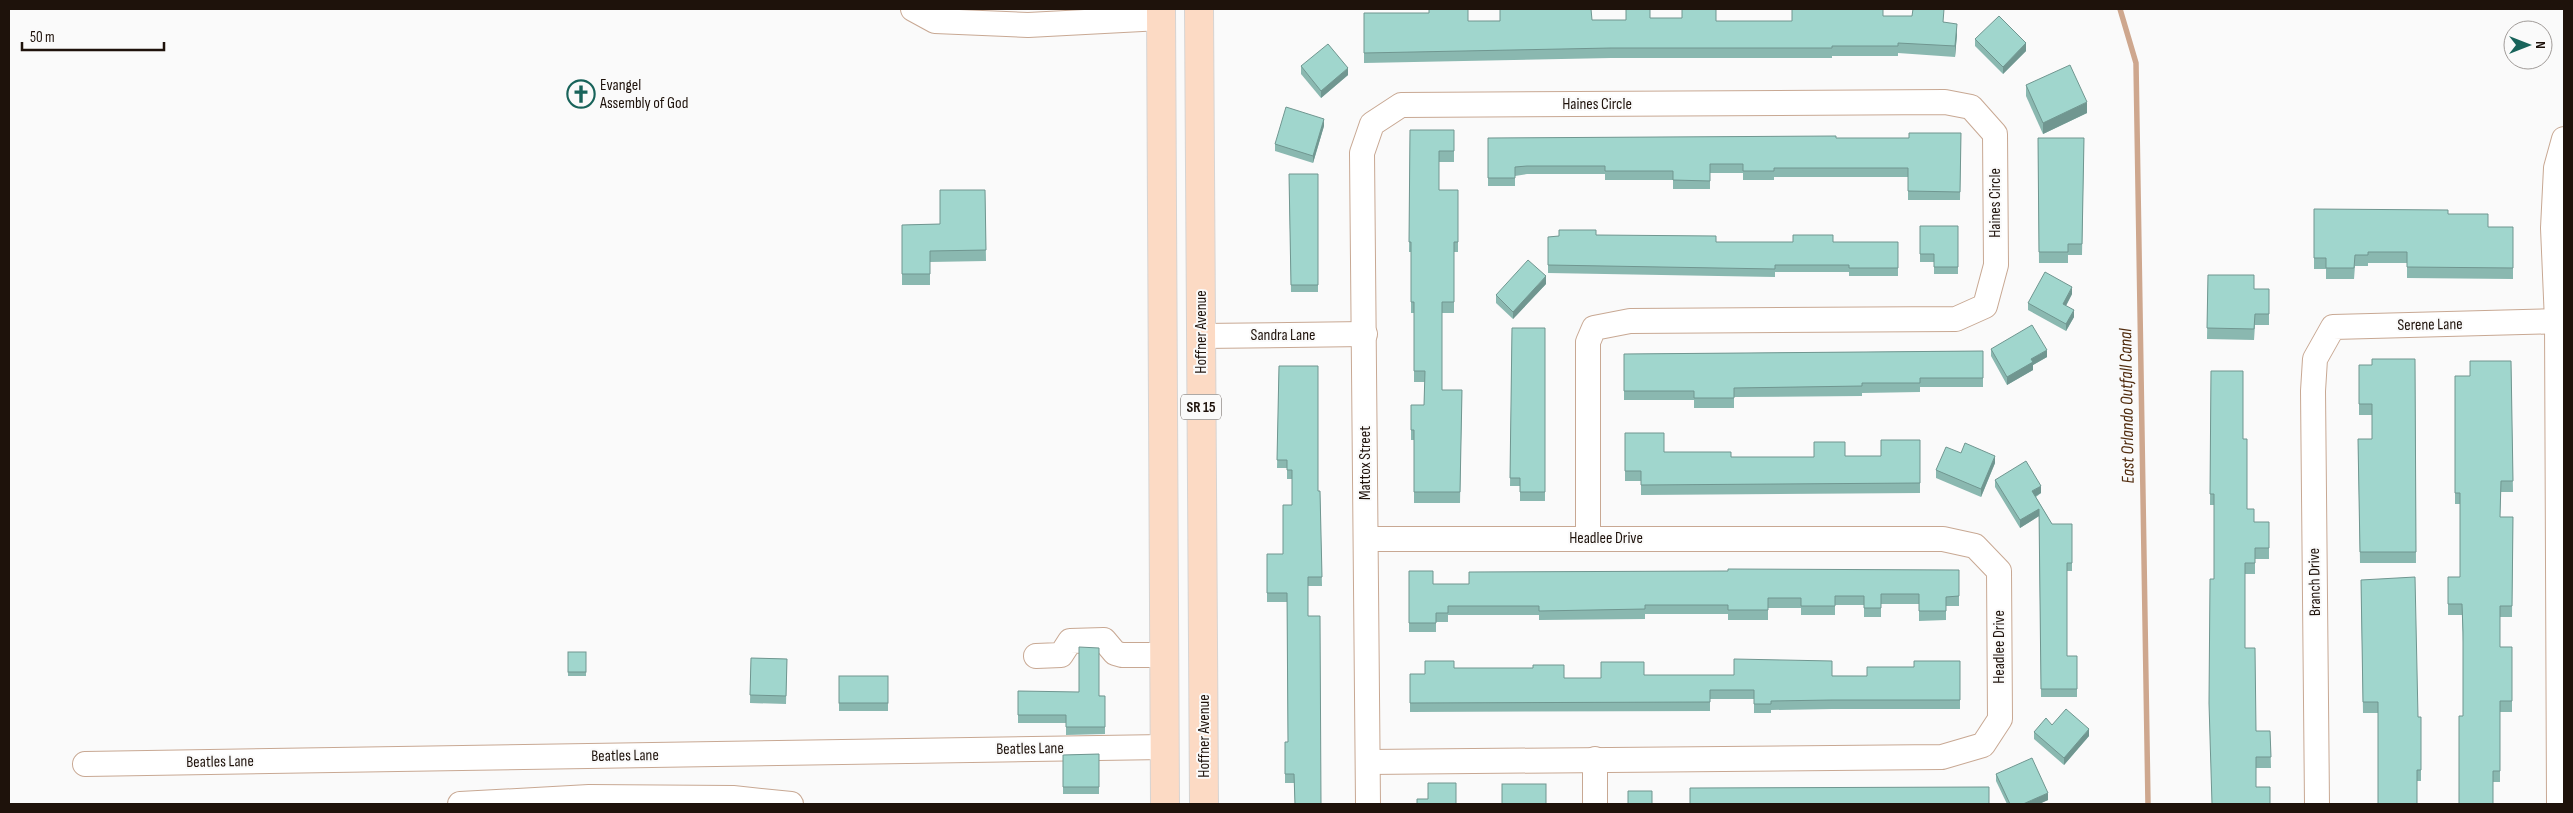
<svg xmlns="http://www.w3.org/2000/svg" width="2573" height="813" font-family="'Sofia Sans Condensed',sans-serif">
	<style>
		.lines { fill: none; stroke-linecap: round; stroke-linejoin: round }
		.stream { stroke: #cea78e; stroke-width: 5.5 }
		.minor-casing { stroke: #c8a893; stroke-width: 26 }
		.major-casing { stroke: #d6d4d3; stroke-width: 30 }
		.minor { stroke: #fff; stroke-width: 24 }
		.major { stroke: #fcdac4; stroke-width: 28 }
		.wall { fill: #8ab8b0 }
		.shaded-wall { fill: #709690 }
		.building { fill: #a0d6cd; stroke: #709690 }
		.labels { text-anchor: middle; dominant-baseline: central; stroke-width: 4; stroke-linejoin: round; paint-order: stroke }
		.shield { fill: #fafafa; stroke: #605853; stroke-width: 1 }
		.shield-label { font-size: 15px; font-weight: bold; fill: #1e120b }
		.poi-label { font-size: 16px; fill: #1e120b; stroke: #fafafa; text-anchor: start }
		.street-label { font-size: 16px; fill: #1e120b; stroke: #fafafa }
		.water-label { font-size: 18px; font-style: italic; fill: #502b0d; stroke: #fafafa }
	</style>
	<rect width="100%" height="100%" fill="#fafafa"/>
	<g class="lines">
		<path class="stream" d="M2120,9L2136,63L2148,804"/>
		<g class="minor-casing">
			<g id="minor">
				<path d="M913,9L935,21L1028,25L1161,18"/>
				<path d="M1201,336L1365,334"/>
				<path d="M1366,539H1943L1975,546L1999,571L2000,719L1983,745L1942,757L1368,762"/>
				<path d="M1036,656L1061,655L1070,641L1104,640L1115,653L1122,655H1164"/>
				<path d="M85,764L1164,747"/>
				<path d="M460,804L589,797L733,798L791,804"/>
				<path d="M1368,804L1362,153L1372,124L1401,105L1945,102L1971,107L1995,134L1996,265L1985,306L1956,319L1630,321L1594,328L1588,342V538"/>
				<path d="M1595,804V759"/>
				<path d="M2317,804L2313,391L2315,359L2333,327L2564,321"/>
				<path d="M2559,804L2557,321L2553,228L2556,168L2564,139"/>
			</g>
		</g>
		<g class="major-casing">
			<g id="major">
				<path d="M1161,9L1165,804"/>
				<path d="M1199,9L1204,804"/>
			</g>
		</g>
		<use href="#minor" class="minor"/>
		<use href="#major" class="major"/>
	</g>
	<g class="wall">
		<path d="M1364,13L1468,21L1626,20L1650,18L1716,21H1792L1883,16L1944,22L1957,34L1955,57L1898,53V56H1832V58H1611L1364,63Z"/>
		<path d="M1975,39L2026,51L2003,74L1975,46Z"/>
		<path d="M1301,66L1348,75L1321,98L1301,74Z"/>
		<path d="M2026,85L2087,113L2043,134L2026,96Z"/>
		<path d="M1324,126L1313,163L1275,151V144Z"/>
		<path d="M1410,130H1454V162H1439V190H1458V252H1454V313H1442V390H1462L1460,503H1414V440H1411V405H1424L1425,382H1414V313H1411V252H1409Z"/>
		<path d="M1961,133L1960,200H1908V177H1774V180H1743V173H1710V189H1673V180H1605V174H1527L1515,176V186H1488V138H1909Z"/>
		<path d="M2038,138H2084L2082,255H2068V263H2039Z"/>
		<path d="M1289,174H1318V292H1291Z"/>
		<path d="M985,190L986,261L930,262V285H902V225L940,224Z"/>
		<path d="M2314,209L2448,214L2488,227H2513V279L2407,278V263H2368V266H2355L2354,279H2326V269H2314Z"/>
		<path d="M1920,226H1958V274H1934V262H1920Z"/>
		<path d="M1596,235L1716,242H1898V276H1849V272H1775V277L1548,273V237Z"/>
		<path d="M2208,275L2254,289H2269V325H2255L2254,340L2207,339Z"/>
		<path d="M1546,284L1513,319L1496,303V295Z"/>
		<path d="M2072,294L2066,306L2074,317L2066,331L2028,310V303Z"/>
		<path d="M1512,328H1545V501H1520V486H1510Z"/>
		<path d="M1991,349L2047,357L2033,365V370L2007,385L1991,356Z"/>
		<path d="M1983,351V387H1920V392L1862,393V396L1734,397V408H1694V400H1624V354Z"/>
		<path d="M2415,359L2416,563H2360L2358,439H2372V415H2359V365H2372Z"/>
		<path d="M2511,361L2513,492H2501L2500,517H2513L2512,617H2500V647H2512V712H2500V782H2493L2463,716V643L2462,615H2448V577H2460V504H2455V376H2470Z"/>
		<path d="M1279,366L1318,491H1320L1322,586H1308L1295,804L1294,783H1285V742H1288L1287,602H1267V554H1283L1292,505V479H1287V468H1277Z"/>
		<path d="M2211,371L2243,439L2247,509L2254,522H2269V559H2255V574H2245V648L2256,731H2270L2271,768H2256L2212,804L2214,579V505H2210Z"/>
		<path d="M1625,433L1664,452L1731,457H1814L1845,456H1881L1920,440V493L1641,495V481H1625Z"/>
		<path d="M1961,453L1995,463L1981,497L1936,478V470Z"/>
		<path d="M1995,480L2041,493L2036,497L2052,524H2072V571H2067V656H2077V697H2041L2039,516L2020,528L1995,487Z"/>
		<path d="M1959,570V606H1946V620L1919,621V604H1881V617H1864V605H1835V615H1801V608H1768V620H1728V614H1645V619L1539,620V615H1448V622H1436V632H1409V571L1433,584H1469Z"/>
		<path d="M2361,580L2418,717H2421V781H2417L2378,713H2363Z"/>
		<rect x="568" y="652" width="18" height="24"/>
		<path d="M751,658L787,659L786,704L750,703Z"/>
		<path d="M1960,661V709H1832L1771,710V713H1754V699H1710V711L1410,712V674H1425L1454,668L1564,678H1601L1644,675L1867,676L1914,667Z"/>
		<rect x="839" y="676" width="49" height="35"/>
		<path d="M1018,691L1105,696V734L1066,735V723H1018Z"/>
		<path d="M2052,725L2089,736L2064,765L2034,739V732Z"/>
		<path d="M1099,754V794H1063V755Z"/>
		<path d="M1996,774L2048,800L2039,804H2007L1996,781Z"/>
	</g>
	<g class="shaded-wall">
		<path d="M1957,24V34L1955,57V46Z"/>
		<path d="M2026,43V51L2003,74V67Z"/>
		<path d="M1348,68V75L1321,98V91Z"/>
		<path d="M2087,102V113L2043,134V123Z"/>
		<path d="M1324,119V126L1313,163V156Z"/>
		<path d="M1546,276V284L1513,319V312Z"/>
		<path d="M2072,287V294L2063,311V304Z"/>
		<path d="M2074,310V317L2066,331V324Z"/>
		<path d="M2047,350V357L2033,365V370L2007,385V377L2031,359Z"/>
		<path d="M1995,456V463L1981,497V489Z"/>
		<path d="M2041,486V493L2032,498V491Z"/>
		<path d="M2039,509V516L2020,528V520Z"/>
		<path d="M2089,729V736L2064,765V758Z"/>
		<path d="M2048,793V800L2039,804H2023Z"/>
	</g>
	<g class="building">
		<path d="M1429,9H1468V21H1500V9H1591L1592,20H1626V9H1650V18H1682V9H1716V21H1792V9H1883V16H1912L1913,9H1944L1943,22L1957,24L1955,46L1898,43V46H1832V48H1611L1364,53V13H1429Z"/>
		<path d="M1999,16L2026,43L2003,67L1975,39Z"/>
		<path d="M1328,44L1348,68L1321,91L1301,66Z"/>
		<path d="M2070,65L2087,102L2043,123L2026,85Z"/>
		<path d="M1286,107L1324,119L1313,156L1275,144Z"/>
		<path d="M1410,130H1454V151H1439V190H1458V242H1454V302H1442V390H1462L1460,492H1414V430H1411V405H1424L1425,371H1414V302H1411V242H1409Z"/>
		<path d="M1909,133H1961L1960,192L1908,191V168H1774V171H1743V164H1710V181L1673,180V171H1605V166H1527L1515,167V178H1488V138L1836,136V138H1909Z"/>
		<path d="M2038,138H2084L2082,244H2068V252H2039Z"/>
		<path d="M1289,174H1318V285H1291Z"/>
		<path d="M940,190H985L986,250L930,251V274H902V225L940,224Z"/>
		<path d="M2314,209L2448,210V214H2488V227H2513V268L2407,267V252H2368V255H2355L2354,268H2326V258H2314Z"/>
		<path d="M1920,226H1958V267H1934V254H1920Z"/>
		<path d="M1559,230H1596V235L1716,236V242H1793V235H1833V242H1898V268H1849V265H1775V269L1548,265V237L1559,236Z"/>
		<path d="M1528,260L1546,276L1513,312L1496,295Z"/>
		<path d="M2045,272L2072,287L2063,304L2074,310L2066,324L2028,303Z"/>
		<path d="M2208,275H2254V289H2269V314H2255L2254,329L2207,328Z"/>
		<path d="M2032,325L2047,350L2031,359L2033,362L2007,377L1991,349Z"/>
		<path d="M1512,328H1545V492H1520V478H1510Z"/>
		<path d="M1983,351V378H1920V383H1862V386L1734,388V398H1694V391H1624V354Z"/>
		<path d="M2372,359H2415L2416,552H2360L2358,439H2372V404H2359V365H2372Z"/>
		<path d="M2470,361H2511L2513,481H2501L2500,517H2513L2512,606H2500V647H2512V701H2500V771H2493V804H2459V716H2463V632L2462,604H2448V577H2460V493H2455V376H2470Z"/>
		<path d="M1279,366H1318V491H1320L1322,577H1308V616H1320L1321,804H1295L1294,774H1285V742H1288L1287,593H1267V554H1283V505H1292V470H1287V460H1277Z"/>
		<path d="M2211,371H2243V439H2247V509H2254V522H2269V548H2255V563H2245V648H2255L2256,731H2270L2271,757H2256V787H2270V804H2212L2209,703L2210,579H2214V494H2210Z"/>
		<path d="M1625,433H1664V452H1731V457H1814V442H1845V456H1881V440H1920V483L1641,485V471H1625Z"/>
		<path d="M1965,443L1995,456L1981,489L1936,470L1946,447L1961,453Z"/>
		<path d="M2026,461L2041,486L2032,491L2052,524H2072V563H2067V656H2077V689H2041L2039,509L2020,520L1995,480Z"/>
		<path d="M1728,569L1959,570V596L1946,597V611H1919V594H1881V608H1864V596H1835V606H1801V598H1768V610H1728V605H1645V609L1539,611V606H1448V613H1436V623H1409V571H1433V584H1469V572L1728,571Z"/>
		<path d="M2415,577L2418,717H2421V770H2417V804H2378V702H2363L2361,580Z"/>
		<path d="M1079,647L1099,648V696H1105V727H1066V715H1018V691L1079,692Z"/>
		<rect x="568" y="652" width="18" height="20"/>
		<path d="M751,658L787,659L786,696L750,695Z"/>
		<path d="M1734,659L1832,661V676H1867V667H1914V661H1960V700H1832L1771,701V704H1754V690H1710V702L1410,703V674H1425V661H1454V668H1533V665H1564V678H1601V662H1644V675H1734Z"/>
		<rect x="839" y="676" width="49" height="27"/>
		<path d="M2066,709L2089,729L2064,758L2034,732L2046,718L2052,725Z"/>
		<path d="M1099,754V787H1063V755Z"/>
		<path d="M2032,758L2048,793L2023,804H2010L1996,774Z"/>
		<path d="M1428,783H1456V804H1417V799H1428Z"/>
		<rect x="1502" y="784" width="44" height="20"/>
		<path d="M1989,787V804H1690V788Z"/>
		<path d="M1628,791H1652V804H1666H1628Z"/>
	</g>
	<defs>
		<g id="church-ring" transform="scale(1.4375)"><circle r="9.5" fill="#fafafa" stroke="#18635a" stroke-width="1.5"/><path d="M-1.2-6h2.4v3.5h3.3v2.4h-3.3V6h-2.4V-.1h-3.3v-2.4h3.3Z" fill="#18635a"/></g>
	</defs>
	<g fill-rule="evenodd">
		<use href="#church-ring" x="581" y="94"/>
	</g>
	<g class="labels">
		<rect class="shield" x="1181" y="394.5" width="40" height="25" rx="4"/>
		<g class="shield-label">
			<text x="1201" y="407">SR 15</text>
		</g>
		<g class="poi-label">
			<text x="600" y="85">Evangel<tspan x="600" dy="18">Assembly of God</tspan></text>
		</g>
		<g class="street-label">
			<text x="1597" y="104">Haines Circle</text>
			<text transform="translate(1995 203) rotate(-90)">Haines Circle</text>
			<text transform="translate(2430 325) rotate(-1)">Serene Lane</text>
			<text transform="translate(1201 332) rotate(-90)">Hoffner Avenue</text>
			<text x="1283" y="335">Sandra Lane</text>
			<text transform="translate(1365 463) rotate(-90)">Mattox Street</text>
			<text x="1606" y="538">Headlee Drive</text>
			<text transform="translate(2315 582) rotate(-91)">Branch Drive</text>
			<text transform="translate(1999 647) rotate(-90)">Headlee Drive</text>
			<text transform="translate(1204 736) rotate(-90)">Hoffner Avenue</text>
			<text transform="translate(1030 749) rotate(-1)">Beatles Lane</text>
			<text transform="translate(625 756) rotate(-1)">Beatles Lane</text>
			<text transform="translate(220 762) rotate(-1)">Beatles Lane</text>
		</g>
		<g class="water-label">
			<text transform="translate(2127 406) rotate(-91)">East Orlando Outfall Canal</text>
		</g>
	</g>
	<rect width="2573" height="813" fill="none" stroke="#1e120b" stroke-width="20"/>
	<g transform="translate(2528 45) rotate(90)"><circle r="24" fill="#fafafa" stroke="#a29d9a"/>
	<path d="M0-4L9 19L0 12L-9 19Z" fill="#18635a"/>
	<text y="-8" font-size="14" font-weight="bold" text-anchor="middle" fill="#1e120b">N</text>
	</g>
	<path d="M22 42v8h142v-8" fill="none" stroke="#1e120b" stroke-width="2.5"/>
	<text x="30" y="42" font-size="15" fill="#1e120b" stroke="#fafafa" stroke-width="4" paint-order="stroke">50 m</text>
</svg>
